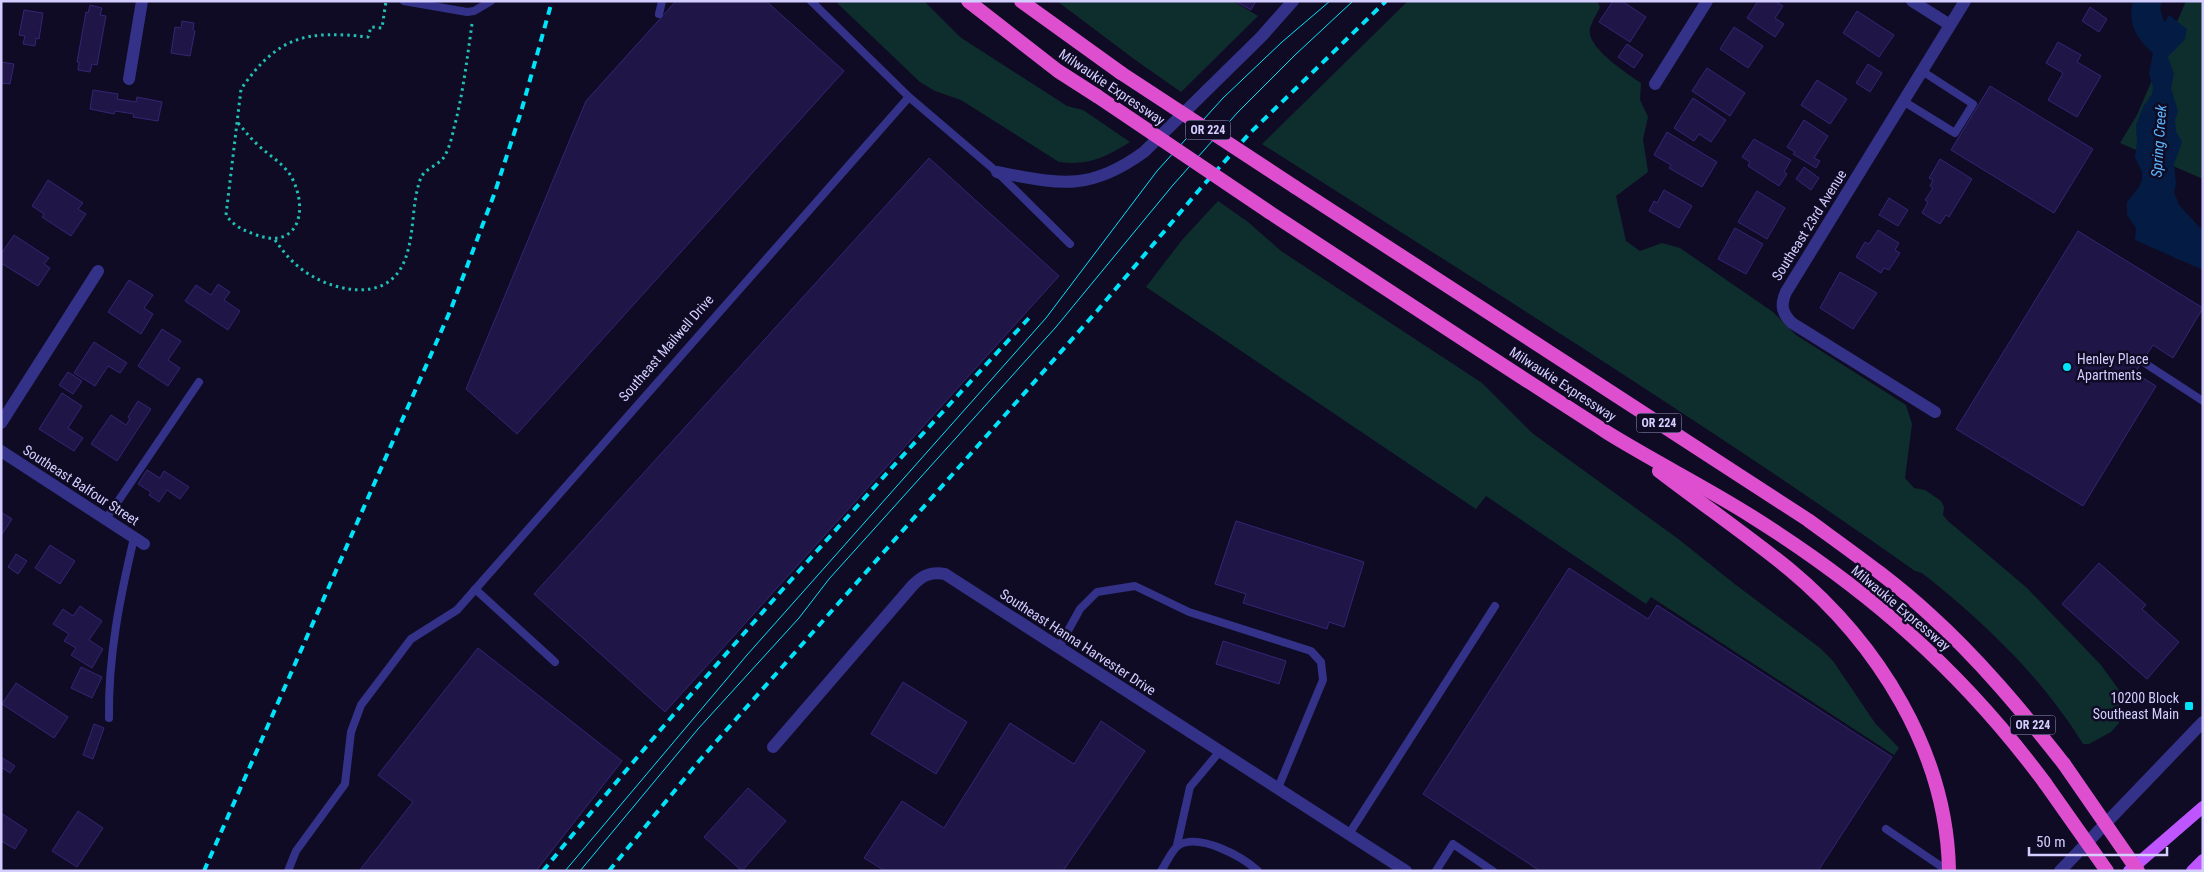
<svg xmlns="http://www.w3.org/2000/svg" width="2204" height="872" font-family="'Roboto Condensed',sans-serif">
	<style>
		.green { fill: #0e2e2d }
		.water { fill: #041c44 }
		.building { fill: #1f1647; stroke: #342575 }
		.lines { fill: none; stroke-linecap: round; stroke-linejoin: round }
		.path { stroke: #21c0b5; stroke-width: 3; stroke-dasharray: 2.5 4; stroke-linecap: butt }
		.service { stroke: #343288; stroke-width: 8 }
		.minor { stroke: #343288; stroke-width: 12 }
		.tertiary { stroke: #343288; stroke-width: 12 }
		.primary { stroke: #be55ff; stroke-width: 12 }
		.trunk { stroke: #de4fd0; stroke-width: 14 }
		.tram { stroke: #00e3f9; stroke-width: 1 }
		.rail { stroke: #00e3f9; stroke-width: 4; stroke-dasharray: 8 6; stroke-linecap: butt }
		.trunk-bridge { stroke: #de4fd0; stroke-width: 14 }
		.poi-dot { fill: #00e3f9; stroke: #0f0b24; stroke-width: 2 }
		.labels { text-anchor: middle; dominant-baseline: central; stroke-width: 5; stroke-linejoin: round; paint-order: stroke }
		.shield { fill: #0f0b24; stroke: #9894bd; stroke-width: 1 }
		.shield-label { font-size: 12px; font-weight: bold; fill: #d3ceff }
		.street-label { font-size: 14px; fill: #d3ceff; stroke: #0f0b24 }
		.poi-label { font-size: 14px; fill: #d3ceff; stroke: #0f0b24; text-anchor: start }
		.water-label { font-size: 15px; font-style: italic; fill: #5cb6ff; stroke: #0f0b24 }
	</style>
	<rect width="100%" height="100%" fill="#0f0b24"/>
	<g class="green">
		<path d="M835,1H924L960,37L1067,106L1083,110L1130,142C1106,157 1088,166 1059,162L961,100L935,91L920,82Z"/>
		<path d="M1057,1H1233L1258,16L1181,92L1134,59Z"/>
		<path d="M1408,1H1597L1600,7C1597,14 1592,21 1590,28C1585,47 1628,74 1641,83L1640,100L1648,117L1643,139L1648,172L1616,196L1626,241L1640,251L1662,243L1680,248L1773,312L1796,335L1906,405L1912,424L1905,478L1914,488L1925,490L1941,501L1944,507L1943,515L1948,521L2027,588L2101,665L2119,690V723L2111,732L2089,744H2083C2041,676 1984,622 1922,573L1915,571C1703,421 1482,284 1262,144Z"/>
		<path d="M2186,1H2203V179L2120,143L2137,115Z"/>
		<path d="M1218,201L1248,222L1281,251L1482,383L1532,433L1677,538L1736,585L1820,648L1833,661L1875,723L1899,748L1894,755L1651,597L1646,604L1486,496L1476,509L1146,287L1182,240Z"/>
	</g>
	<path class="water" d="M2133,1H2162L2160,8L2163,20L2165,22L2169,15L2187,29L2185,39L2168,57L2174,74L2171,88L2178,111L2175,120L2176,131L2182,142L2174,164L2176,184L2174,192L2179,205L2203,231V270L2135,240L2136,228L2127,215V202L2139,187L2142,180V172L2135,157L2137,141L2136,125L2143,107L2152,94L2153,87L2149,74L2153,53C2137,40 2127,23 2133,1Z"/>
	<g class="building">
		<path d="M676,1H766L844,71L517,434L466,389L586,101Z"/>
		<path d="M1235,1H1256L1251,10Z"/>
		<path d="M1613,1H1622L1646,17L1630,42L1599,22Z"/>
		<path d="M1758,1H1775L1783,6L1775,18L1784,24L1775,37L1747,18Z"/>
		<path d="M90,5L102,8L100,15L106,16L97,65L92,64L90,72L78,70L79,62H77L86,12L88,13Z"/>
		<path d="M2090,7L2107,19L2099,32L2082,21Z"/>
		<path d="M24,10L43,13L39,39L36,38L35,46L23,44L25,36L19,35Z"/>
		<path d="M1857,11L1894,35L1879,57L1843,33Z"/>
		<path d="M182,21L194,23L193,30L195,31L190,56L171,53L175,27L181,28Z"/>
		<path d="M1734,27L1763,46L1748,68L1720,49Z"/>
		<path d="M2058,42L2081,55L2077,62L2101,76L2077,117L2048,100L2063,73L2046,63Z"/>
		<path d="M1627,44L1643,55L1634,68L1618,57Z"/>
		<path d="M1,62L14,64L10,84L1,83Z"/>
		<path d="M1868,64L1882,73L1870,92L1856,83Z"/>
		<path d="M1707,68L1745,93L1730,116L1692,91Z"/>
		<path d="M1817,80L1847,99L1830,124L1801,105Z"/>
		<path d="M1990,86L2093,149L2054,213L1951,150Z"/>
		<path d="M93,90L118,94L117,99L136,102L137,97L162,102L158,121L133,117L134,114L115,111L114,114L90,109Z"/>
		<path d="M1693,98L1726,120L1711,142L1699,134L1694,141L1674,128Z"/>
		<path d="M1804,120L1828,136L1814,158L1820,161L1816,168L1793,154L1795,152L1787,147Z"/>
		<path d="M1667,132L1717,162L1702,187L1669,168L1671,165L1654,155Z"/>
		<path d="M1754,139L1791,160L1784,172L1787,174L1779,186L1748,166L1750,162L1742,157Z"/>
		<path d="M929,158L1059,276L665,712L534,594Z"/>
		<path d="M1940,159L1972,179L1949,217L1946,215L1940,224L1922,213L1928,202L1925,200L1933,188L1930,186L1933,180L1929,178Z"/>
		<path d="M1804,167L1819,178L1811,190L1796,179Z"/>
		<path d="M48,180L83,203L78,209L86,214L71,236L42,217L44,214L32,206Z"/>
		<path d="M1664,190L1692,206L1679,228L1649,211L1654,201L1657,203Z"/>
		<path d="M1757,191L1785,208L1767,239L1738,222Z"/>
		<path d="M1889,198L1908,210L1898,226L1879,215Z"/>
		<path d="M1735,228L1763,244L1746,274L1718,259Z"/>
		<path d="M1878,230L1899,243L1895,250L1900,253L1889,270L1884,268L1881,273L1856,257L1865,242L1869,244Z"/>
		<path d="M2078,231L2203,308L2173,358L2153,345L2135,373L2156,386L2083,506L1956,429Z"/>
		<path d="M14,235L49,258L44,264L50,268L38,286L1,263V254Z"/>
		<path d="M1840,272L1877,293L1853,329L1820,308Z"/>
		<path d="M129,280L153,295L144,308L153,314L141,334L108,312Z"/>
		<path d="M218,284L230,292L224,300L240,311L228,330L185,301L196,285L211,295Z"/>
		<path d="M162,329L181,341L168,360L180,368L168,386L138,366Z"/>
		<path d="M94,342L127,363L120,373L108,366L95,386L74,373Z"/>
		<path d="M68,372L82,381L73,394L59,385Z"/>
		<path d="M62,393L82,406L68,428L83,438L74,451L39,429Z"/>
		<path d="M138,401L151,409L117,461L91,444L111,415L126,425L130,419L128,417Z"/>
		<path d="M147,470L160,478L164,471L189,487L180,499L167,490L159,502L149,495L151,492L138,484Z"/>
		<path d="M1,512L12,519L1,536Z"/>
		<path d="M1236,521L1364,562L1344,627L1329,622L1327,629L1243,603L1246,594L1215,584Z"/>
		<path d="M50,545L75,561L60,584L35,568Z"/>
		<path d="M16,554L27,561L18,574L8,567Z"/>
		<path d="M2099,563L2146,605L2142,609L2179,642L2147,679L2062,604Z"/>
		<path d="M1569,568L1648,619L1657,605L1892,757L1818,871H1540L1423,794Z"/>
		<path d="M80,606L102,621L89,640L103,649L92,668L71,655L76,648L64,641L69,634L53,624L63,609L73,616Z"/>
		<path d="M1223,641L1286,661L1279,684L1216,664Z"/>
		<path d="M478,648L622,761L536,871H359L413,802L378,775Z"/>
		<path d="M81,667L102,677L92,698L71,688Z"/>
		<path d="M903,682L967,722L936,774L871,734Z"/>
		<path d="M16,683L68,717L54,738L2,704Z"/>
		<path d="M1101,721L1145,751L1063,871H885L864,858L902,801L944,828L1010,723L1074,764Z"/>
		<path d="M94,724L104,728L93,759L83,755Z"/>
		<path d="M1,757L15,766L10,773L1,767Z"/>
		<path d="M748,788L786,821L742,871L704,837Z"/>
		<path d="M78,811L103,828L77,867L52,851Z"/>
		<path d="M1,813L27,830L15,849L1,841Z"/>
	</g>
	<g class="lines">
		<g class="path">
			<path d="M238,123C245,131 251,139 259,146C271,157 286,165 293,180C309,214 296,251 254,234C242,230 233,225 226,215L241,89C278,36 306,30 368,37L371,27L382,28L386,1"/>
			<path d="M275,240C282,250 290,260 300,268C329,291 386,305 404,262C415,236 411,207 420,180C423,169 438,166 444,157C449,149 452,137 454,128C463,94 467,59 472,24"/>
		</g>
		<g class="service">
			<path d="M404,1L467,12L474,11L491,1"/>
			<path d="M811,1L909,97"/>
			<path d="M659,14L662,1"/>
			<path d="M1903,101L1955,133L1973,104L1922,71"/>
			<path d="M2143,362L2203,401"/>
			<path d="M106,519L199,382"/>
			<path d="M475,589L555,662"/>
			<path d="M1059,647L1080,609L1097,592L1135,586L1189,612L1311,651L1321,662L1323,680L1278,788"/>
			<path d="M109,718C108,656 120,597 134,538"/>
			<path d="M1886,829L1948,871"/>
			<path d="M1349,834L1495,606"/>
			<path d="M1177,845L1190,787L1220,751"/>
			<path d="M288,871L296,851L345,784L351,732L361,705L411,639L457,610L909,97L997,172L1070,244"/>
			<path d="M1161,871C1166,864 1172,849 1179,845C1200,833 1243,857 1258,871"/>
			<path d="M1436,871L1453,844L1493,871"/>
		</g>
		<g class="minor">
			<path d="M1912,1L1950,25"/>
			<path d="M129,79L142,1"/>
			<path d="M1655,84L1707,1"/>
			<path d="M997,172C1060,184 1089,192 1144,152L1261,37L1293,1"/>
			<path d="M1935,412L1792,323C1782,313 1780,305 1786,292L1965,1"/>
			<path d="M1,423L98,271"/>
			<path d="M1,451L144,544"/>
			<path d="M773,747L913,585C922,576 931,571 945,574L1406,871"/>
		</g>
		<path class="tertiary" d="M2060,871L2203,722"/>
		<g class="primary">
			<path d="M2129,871L2203,807"/>
			<path d="M2192,871L2203,860"/>
		</g>
		<g class="trunk">
			<path d="M968,1L1058,71L1097,96"/>
			<path d="M1021,1L1121,73"/>
			<path d="M1295,187L1808,520C1849,550 1891,579 1929,614C1979,659 2022,711 2064,764"/>
			<path d="M1269,212C1382,286 1494,360 1608,433C1655,462 1705,487 1751,516C1869,590 1962,671 2045,783"/>
			<path d="M1659,471C1702,504 1747,535 1789,569C1878,643 1947,752 1949,871"/>
		</g>
		<g class="tram">
			<path d="M565,871L747,655L1046,318L1157,171L1223,98L1282,42L1330,1"/>
			<path d="M580,871L698,729L799,618L829,579L1056,327L1173,185L1238,112L1295,55L1353,1"/>
		</g>
		<g class="rail">
			<path d="M204,871L451,309L495,192L521,112L552,1"/>
			<path d="M543,871C699,679 862,499 1029,318"/>
			<path d="M609,871L699,761L1097,311L1200,189L1250,133L1386,1"/>
		</g>
		<g class="trunk-bridge">
			<path d="M1121,73L1295,187"/>
			<path d="M1097,96L1269,212"/>
			<path d="M2064,764L2138,871"/>
			<path d="M2045,783L2107,871"/>
		</g>
	</g>
	<g class="poi-dot">
		<circle cx="2067" cy="367" r="5"/>
		<rect x="2184" y="701" width="10" height="10" rx="2.5"/>
	</g>
	<g class="labels">
		<g class="shield">
			<rect x="1185.5" y="120.5" width="45" height="19" rx="4"/>
			<rect x="1636.5" y="413.5" width="45" height="19" rx="4"/>
			<rect x="2010.5" y="715.5" width="45" height="19" rx="4"/>
		</g>
		<g class="shield-label">
			<text x="1208" y="130">OR 224</text>
			<text x="1659" y="423">OR 224</text>
			<text x="2033" y="725">OR 224</text>
		</g>
		<g class="street-label">
			<text transform="translate(1112 87) rotate(34)">Milwaukie Expressway</text>
			<text transform="translate(1809 225) rotate(-58)">Southeast 23rd Avenue</text>
			<text transform="translate(666 348) rotate(-49)">Southeast Mailwell Drive</text>
			<text transform="translate(1563 384) rotate(33)">Milwaukie Expressway</text>
			<text transform="translate(81 485) rotate(33)">Southeast Balfour Street</text>
			<text transform="translate(1901 608) rotate(40)">Milwaukie Expressway</text>
			<text transform="translate(1078 642) rotate(33)">Southeast Hanna Harvester Drive</text>
		</g>
		<g class="poi-label">
			<text x="2077" y="359">Henley Place<tspan x="2077" dy="16">Apartments</tspan></text>
			<text x="2179" y="698" text-anchor="end">10200 Block<tspan x="2179" dy="16">Southeast Main</tspan></text>
		</g>
		<g class="water-label">
			<text transform="translate(2159 141) rotate(-86)">Spring Creek</text>
		</g>
	</g>
	<rect width="2204" height="872" fill="none" stroke="#d3ceff" stroke-width="5"/>
	<path d="M2029 847v8h138v-8" fill="none" stroke="#d3ceff" stroke-width="2.5"/>
	<text x="2036" y="847" font-size="15" fill="#d3ceff" stroke="#0f0b24" stroke-width="4" paint-order="stroke">50 m</text>
</svg>
